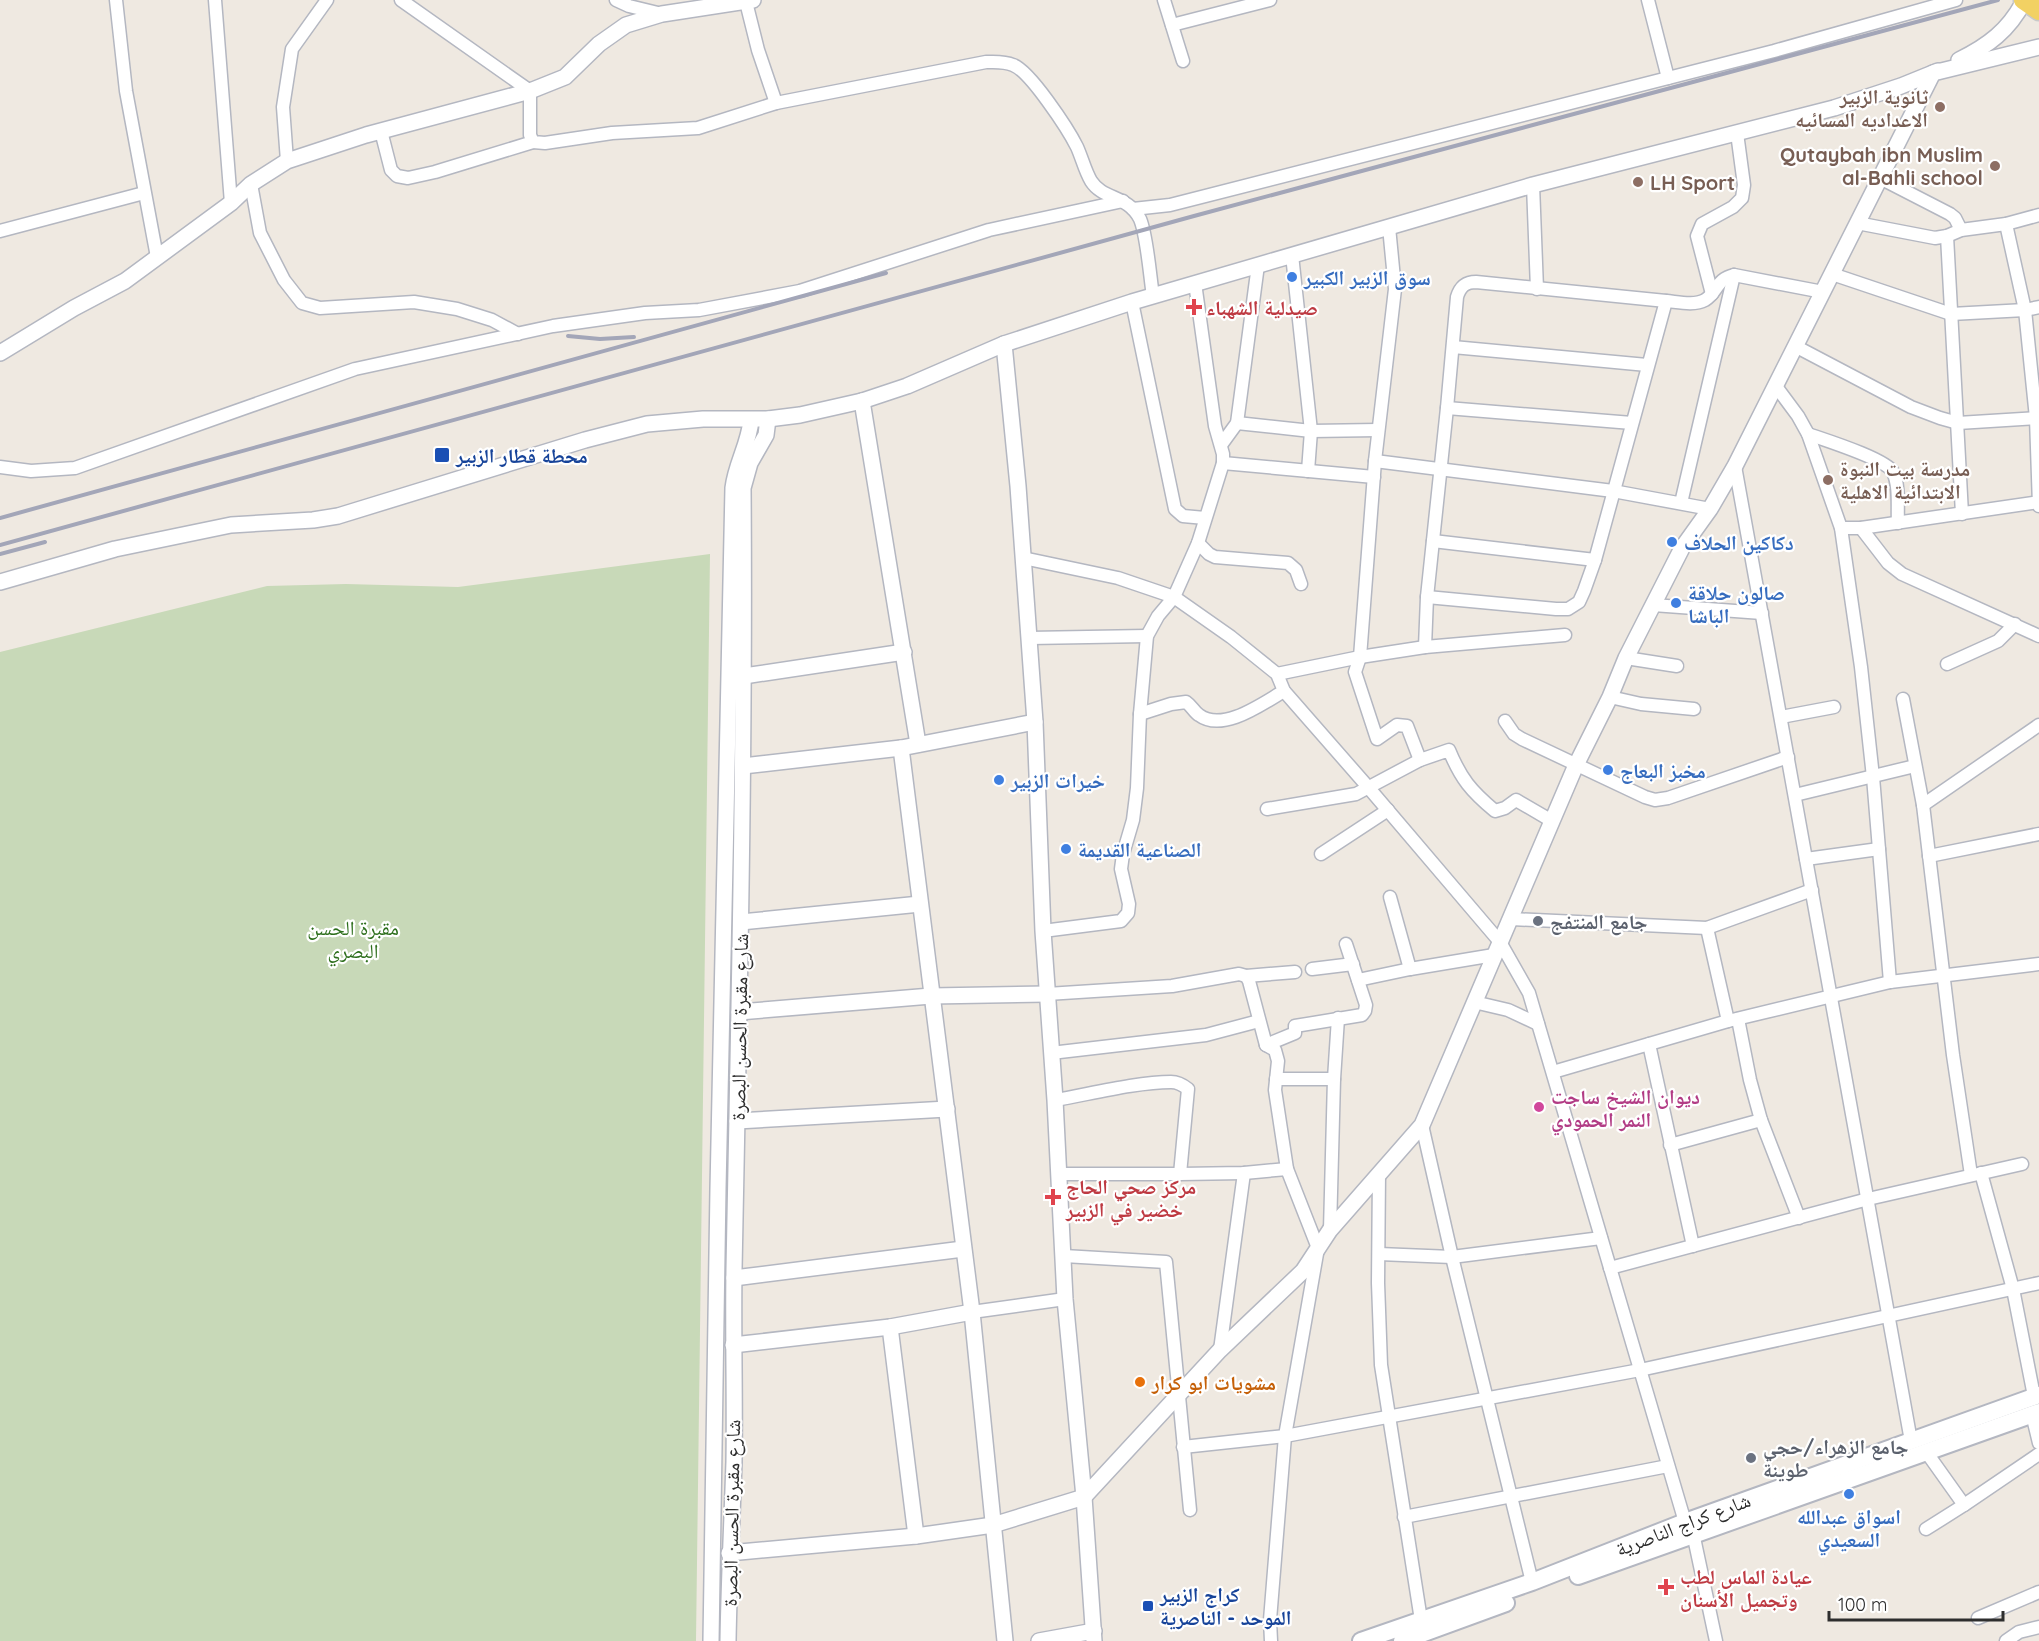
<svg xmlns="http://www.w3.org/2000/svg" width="2039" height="1641" font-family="Quicksand,'Noto Naskh Arabic',sans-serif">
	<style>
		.cemetery { fill: #c8d9b8 }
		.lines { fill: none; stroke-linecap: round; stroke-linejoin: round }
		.minor-casing { stroke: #b4b7c1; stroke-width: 15 }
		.tertiary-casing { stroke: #b4b7c1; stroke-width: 18 }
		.secondary-casing { stroke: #b4b7c1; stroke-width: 20 }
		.primary-casing { stroke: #c9c9c9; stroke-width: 21 }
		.minor { stroke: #fff; stroke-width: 12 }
		.tertiary { stroke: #fff; stroke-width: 15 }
		.secondary { stroke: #fff; stroke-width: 16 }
		.primary { stroke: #f2d163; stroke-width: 18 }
		.rail { stroke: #a3a6b8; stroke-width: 4 }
		.education-dot { fill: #8d6e63; stroke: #fff; stroke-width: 2 }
		.shop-dot { fill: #3f7fe0; stroke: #fff; stroke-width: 2 }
		.health-dot { fill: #e0444e; stroke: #fff; stroke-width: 2 }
		.transit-dot { fill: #1a4fb4; stroke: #fff; stroke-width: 2 }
		.worship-dot { fill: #6b7280; stroke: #fff; stroke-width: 2 }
		.hotel-dot { fill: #d1479c; stroke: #fff; stroke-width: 2 }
		.food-dot { fill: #e8710a; stroke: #fff; stroke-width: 2 }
		.labels { text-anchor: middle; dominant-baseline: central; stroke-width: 4.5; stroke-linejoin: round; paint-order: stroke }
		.education-label { font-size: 20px; font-weight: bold; fill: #785e54; stroke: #fff; text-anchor: end }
		.shop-label { font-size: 20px; font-weight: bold; fill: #366cbe; stroke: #fff; text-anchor: start }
		.health-label { font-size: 20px; font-weight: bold; fill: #be3a42; stroke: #fff; text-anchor: start }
		.transit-label { font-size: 20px; font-weight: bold; fill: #164399; stroke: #fff; text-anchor: start }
		.worship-label { font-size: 20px; font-weight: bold; fill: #5b616d; stroke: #fff; text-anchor: start }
		.park-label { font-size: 20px; fill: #2c6e1b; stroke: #fff }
		.street-label { font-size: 20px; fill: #2e2e2e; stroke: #fff }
		.hotel-label { font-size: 20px; font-weight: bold; fill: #b23c85; stroke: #fff; text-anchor: start }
		.food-label { font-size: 20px; font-weight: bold; fill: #c56008; stroke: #fff; text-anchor: start }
	</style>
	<rect width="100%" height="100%" fill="#efe9e1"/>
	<path class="cemetery" d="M710,554L696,1641H0V652L267,586L346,584L458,587Z"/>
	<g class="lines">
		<g class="minor-casing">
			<g id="minor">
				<path d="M116,0L126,91L157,257"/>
				<path d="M215,0L231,203"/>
				<path d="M401,0L530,91V135L533,142L545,143L612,133L698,128L776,103"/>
				<path d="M616,0L629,6L662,14"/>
				<path d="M1164,0L1183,61"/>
				<path d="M1648,0L1668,78"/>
				<path d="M746,2L758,50L776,103L986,62C995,62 1004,61 1013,65C1030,71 1068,129 1077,147C1082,158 1085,171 1091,181C1103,200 1128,195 1140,219C1147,235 1150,277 1153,296"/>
				<path d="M1172,25L1270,0"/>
				<path d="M381,131L391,170L397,176L408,178L435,172L533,142"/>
				<path d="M287,161L283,107L292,49L327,0"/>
				<path d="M1880,178L1950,214L1955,218L1961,230"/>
				<path d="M251,184L260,233L284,280L302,303L320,308L414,302L457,309L492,320L518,334"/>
				<path d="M1533,185L1537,289"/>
				<path d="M1133,209L1170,205L1774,51L1956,0"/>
				<path d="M1857,223L1935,238L1947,236L1961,230L2006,224L2039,215"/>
				<path d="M2006,224L2025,310L2036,418L2039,506"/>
				<path d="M1389,227L1395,289L1375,461L1360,657L1355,672L1377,739L1397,725L1407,726L1420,760"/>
				<path d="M0,231L144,193"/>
				<path d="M1947,236L1962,514"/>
				<path d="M1292,255L1311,431L1308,471"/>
				<path d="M1832,274L1951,314L2025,310L2039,307"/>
				<path d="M1712,294L1697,236L1702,224L1733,207L1742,198L1744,185L1737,133"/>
				<path d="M1132,302L1175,509L1183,516L1205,518"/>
				<path d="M1795,346L1911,407L1940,418L1958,423L2039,418"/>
				<path d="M1453,347L1647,365"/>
				<path d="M1775,385L1798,416L1808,434L1841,528L1861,667L1873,777L1890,982"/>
				<path d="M1447,408L1632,423"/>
				<path d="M1237,423L1311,431L1378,430"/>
				<path d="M1808,434C1825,440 1886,459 1893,472C1900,486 1897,508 1898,523"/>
				<path d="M1221,445L1237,423L1258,265"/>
				<path d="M1375,461L1613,491L1710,509"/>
				<path d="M1223,463L1374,477"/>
				<path d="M1735,466L1911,1441"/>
				<path d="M0,467L31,471L75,468L355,369L553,326L645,313L699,310L800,291L989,230L1123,201"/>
				<path d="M1681,503L1734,275"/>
				<path d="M1841,528H1861L2039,502"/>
				<path d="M1861,528L1888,563L1902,574L2039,636"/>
				<path d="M1433,541L1595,560"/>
				<path d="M1198,543L1209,554L1215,557L1288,563L1296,570L1301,584"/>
				<path d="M1023,558L1118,578L1174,597L1231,637L1277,674L1284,691L1368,787L1500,942L1529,993L1685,1522"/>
				<path d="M1427,597L1556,609H1568L1579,602L1584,591L1595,560L1666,301"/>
				<path d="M1653,605L1762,613"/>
				<path d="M1029,638L1147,636"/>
				<path d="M1425,647L1427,597L1447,408L1457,297C1460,287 1465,282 1476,282L1666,301C1678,302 1694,306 1705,300C1718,292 1716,279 1734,275L1823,292"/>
				<path d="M1626,658L1677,666"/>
				<path d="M1947,664L1998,641L2015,624"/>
				<path d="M1277,674L1360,657L1425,647L1565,635"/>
				<path d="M1610,697L1641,704L1694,709"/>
				<path d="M1903,699L1923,805L1953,1055L1971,1175"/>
				<path d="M1140,714L1171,704L1186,702C1192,706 1194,712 1199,715C1223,733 1263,703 1284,691"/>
				<path d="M1781,717L1834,707"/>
				<path d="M1505,721L1514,734L1522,739L1645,797L1655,800L1668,798L1788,757"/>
				<path d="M1795,795L1915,766"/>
				<path d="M1923,805L2039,725"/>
				<path d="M1267,809L1356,794L1420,760L1449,750C1461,779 1471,791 1495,811L1505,808L1516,800L1552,821"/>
				<path d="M1321,854L1388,810"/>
				<path d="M1929,856L2039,834"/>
				<path d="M1806,859L1879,849"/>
				<path d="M1390,897L1410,969"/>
				<path d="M1511,919L1707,928L1812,890"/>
				<path d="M1707,928L1728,1021"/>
				<path d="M1043,931L1121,921L1128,913L1129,904L1121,869L1123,854L1133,820L1137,788L1140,714L1147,636L1158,616L1174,597L1198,543L1223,463V454L1215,426L1195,283"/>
				<path d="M1312,969L1353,964"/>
				<path d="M1246,976L1295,972"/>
				<path d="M1358,980L1410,969L1494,955"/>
				<path d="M1047,994L1172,986L1239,974L1246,976L1249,981L1266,1045L1275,1050L1278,1061L1275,1090L1287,1169L1318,1248L1285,1436L1270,1620L1271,1641"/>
				<path d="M1474,1002L1508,1010L1538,1024"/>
				<path d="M1738,1019L1750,1080L1761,1120L1799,1218"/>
				<path d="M1649,1044L1693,1246"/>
				<path d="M1266,1045L1295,1033V1026L1362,1015L1365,1011L1366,1005L1346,944"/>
				<path d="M1051,1053L1206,1035L1259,1021"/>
				<path d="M1553,1072L1728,1021L1890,982L2039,964"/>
				<path d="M1276,1079H1334"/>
				<path d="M1055,1100C1090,1094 1137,1082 1171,1082C1178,1082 1183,1085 1188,1089L1180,1174H1059"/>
				<path d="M1422,1125L1452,1257L1532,1582"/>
				<path d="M1670,1145L1761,1120"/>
				<path d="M1379,1173L1378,1283L1381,1365L1421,1620"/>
				<path d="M1981,1173L2013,1289L2034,1396"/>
				<path d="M1180,1174L1244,1173L1287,1169"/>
				<path d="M1330,1230L1334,1079L1338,1018"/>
				<path d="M1379,1254L1452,1257L1601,1238"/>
				<path d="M1064,1256L1166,1262L1190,1510"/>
				<path d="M1610,1268L1868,1199L2022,1164"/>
				<path d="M972,1312L1065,1299"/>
				<path d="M1220,1350L1244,1173"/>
				<path d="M2032,1414L2039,1443"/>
				<path d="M1183,1447L1285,1436L1640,1370L2039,1283"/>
				<path d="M1927,1453L1964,1505"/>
				<path d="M1404,1517L1668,1466"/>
				<path d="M1926,1529L1964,1505L2039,1454"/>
				<path d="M1693,1533L1716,1641"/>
				<path d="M1978,1618L2039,1592"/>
				<path d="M2006,1641L2019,1632L2039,1627"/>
			</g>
		</g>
		<g class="tertiary-casing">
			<g id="tertiary">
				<path d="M1959,60C1988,46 2009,30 2024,1"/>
				<path d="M1004,344L1018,486L1035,722L1043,931L1055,1100L1065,1299L1084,1497L1094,1641"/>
				<path d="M0,353L74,308L125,281L231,203L251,184L287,161L366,135L530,91L565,77L599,44L626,25L662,14L753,0"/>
				<path d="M862,401L918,744"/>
				<path d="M0,582L115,549L231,525L313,520L338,516L585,440L647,424L703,419H768L800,415L862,401L907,386L1004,344L1132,302L1533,185L1834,108L1901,86L1938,71"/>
				<path d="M744,676L904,652"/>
				<path d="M901,748L972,1312L1005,1641"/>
				<path d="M743,766L901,748L1035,722"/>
				<path d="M741,922L920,904"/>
				<path d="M739,1012L931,996L1047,994"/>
				<path d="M737,1121L947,1109"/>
				<path d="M734,1278L963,1249"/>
				<path d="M890,1327L916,1536"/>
				<path d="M733,1345L890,1327L972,1312"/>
				<path d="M729,1553L916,1536L993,1525L1084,1497L1220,1350L1303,1271L1330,1230L1422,1125L1576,765L1610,697L1626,658L1682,548L1710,509L1735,466L1933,73L2039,47"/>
				<path d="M711,1641L718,1189L733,488C736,463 749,444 751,420"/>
				<path d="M728,1641C729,1581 732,1521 734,1462C735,1398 733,1334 734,1270C739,1010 745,749 743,488L750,463L766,435L768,419"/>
				<path d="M1039,1641L1094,1631"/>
			</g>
		</g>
		<g class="secondary-casing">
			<g id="secondary">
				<path d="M1578,1576L2039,1412"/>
				<path d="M1361,1641L1532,1582L1685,1522L2039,1395"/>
				<path d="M1402,1641L1506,1603"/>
			</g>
		</g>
		<g class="primary-casing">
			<path id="primary" d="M2023,0L2039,11"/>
		</g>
		<use href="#minor" class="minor"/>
		<use href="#tertiary" class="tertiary"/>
		<use href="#secondary" class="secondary"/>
		<use href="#primary" class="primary"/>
		<g class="rail">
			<path d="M568,336L600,339L634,337"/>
			<path d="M0,518L886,273"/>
			<path d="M0,545L1194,216L1998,0"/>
			<path d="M0,554L45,542"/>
		</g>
	</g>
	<g class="education-dot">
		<circle cx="1940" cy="107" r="6"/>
		<circle cx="1995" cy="166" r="6"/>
		<circle cx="1638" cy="182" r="6"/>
		<circle cx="1828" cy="480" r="6"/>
	</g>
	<g class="shop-dot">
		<circle cx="1292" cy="277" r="6"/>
		<circle cx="1672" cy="542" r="6"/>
		<circle cx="1676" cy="603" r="6"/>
		<circle cx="1608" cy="770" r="6"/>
		<circle cx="999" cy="780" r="6"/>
		<circle cx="1066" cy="849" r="6"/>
		<circle cx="1849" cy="1494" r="6"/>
	</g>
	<g class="health-dot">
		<path d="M1191 298h6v6h6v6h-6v6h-6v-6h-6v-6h6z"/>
		<path d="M1050 1188h6v6h6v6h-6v6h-6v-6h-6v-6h6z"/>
		<path d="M1663 1578h6v6h6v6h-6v6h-6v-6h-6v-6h6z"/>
	</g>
	<g class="transit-dot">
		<rect x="434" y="447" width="16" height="16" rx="3"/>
		<rect x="1142" y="1600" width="12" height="12" rx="3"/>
	</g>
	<g class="worship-dot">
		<circle cx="1538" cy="921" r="6"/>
		<circle cx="1751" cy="1458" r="6"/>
	</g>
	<circle class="hotel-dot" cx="1539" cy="1107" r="6"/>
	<circle class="food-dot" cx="1140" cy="1382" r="6"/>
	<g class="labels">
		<g class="education-label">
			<text x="1928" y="96">ثانوية الزبير<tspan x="1928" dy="23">الاعداديه المسائيه</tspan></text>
			<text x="1983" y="154">Qutaybah ibn Muslim<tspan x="1983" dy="23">al-Bahli school</tspan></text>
			<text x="1650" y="182" text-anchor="start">LH Sport</text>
			<text x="1840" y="468" text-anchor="start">مدرسة بيت النبوة<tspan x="1840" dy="23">الابتدائية الاهلية</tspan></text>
		</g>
		<g class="shop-label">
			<text x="1304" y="277">سوق الزبير الكبير</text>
			<text x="1684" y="542">دكاكين الحلاف</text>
			<text x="1688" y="592">صالون حلاقة<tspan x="1688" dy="23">الباشا</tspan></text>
			<text x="1620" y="770">مخبز البعاج</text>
			<text x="1011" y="780">خيرات الزبير</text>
			<text x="1078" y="849">الصناعية القديمة</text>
			<text x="1849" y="1516" text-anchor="middle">اسواق عبدالله<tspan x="1849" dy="23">السعيدي</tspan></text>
		</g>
		<g class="health-label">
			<text x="1206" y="307">صيدلية الشهباء</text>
			<text x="1066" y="1186">مركز صحي الحاج<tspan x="1066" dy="23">خضير في الزبير</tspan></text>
			<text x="1680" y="1576">عيادة الماس لطب<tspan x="1680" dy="23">وتجميل الأسنان</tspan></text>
		</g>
		<g class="transit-label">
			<text x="456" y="455">محطة قطار الزبير</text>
			<text x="1160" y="1594">كراج الزبير<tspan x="1160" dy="23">الموحد - الناصرية</tspan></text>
		</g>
		<g class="worship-label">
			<text x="1550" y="921">جامع المنتفج</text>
			<text x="1763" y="1446">جامع الزهراء/حجي<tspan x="1763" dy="23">طوينة</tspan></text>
		</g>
		<g class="park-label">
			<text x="353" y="927">مقبرة الحسن<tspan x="353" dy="23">البصري</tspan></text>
		</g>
		<g class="street-label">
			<text transform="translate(739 1027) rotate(-89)">شارع مقبرة الحسن البصرة</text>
			<text transform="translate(731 1513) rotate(-89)">شارع مقبرة الحسن البصرة</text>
			<text transform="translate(1683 1524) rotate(-21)">شارع كراج الناصرية</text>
		</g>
		<g class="hotel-label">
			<text x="1551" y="1096">ديوان الشيخ ساجت<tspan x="1551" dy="23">النمر الحمودي</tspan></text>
		</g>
		<g class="food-label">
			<text x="1152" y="1382">مشويات ابو كرار</text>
		</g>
	</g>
	<path d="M1829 1611v9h174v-9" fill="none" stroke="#2e2e2e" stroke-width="3"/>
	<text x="1838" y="1611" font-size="18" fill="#2e2e2e" stroke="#ffffff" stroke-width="4.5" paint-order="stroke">100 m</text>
</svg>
